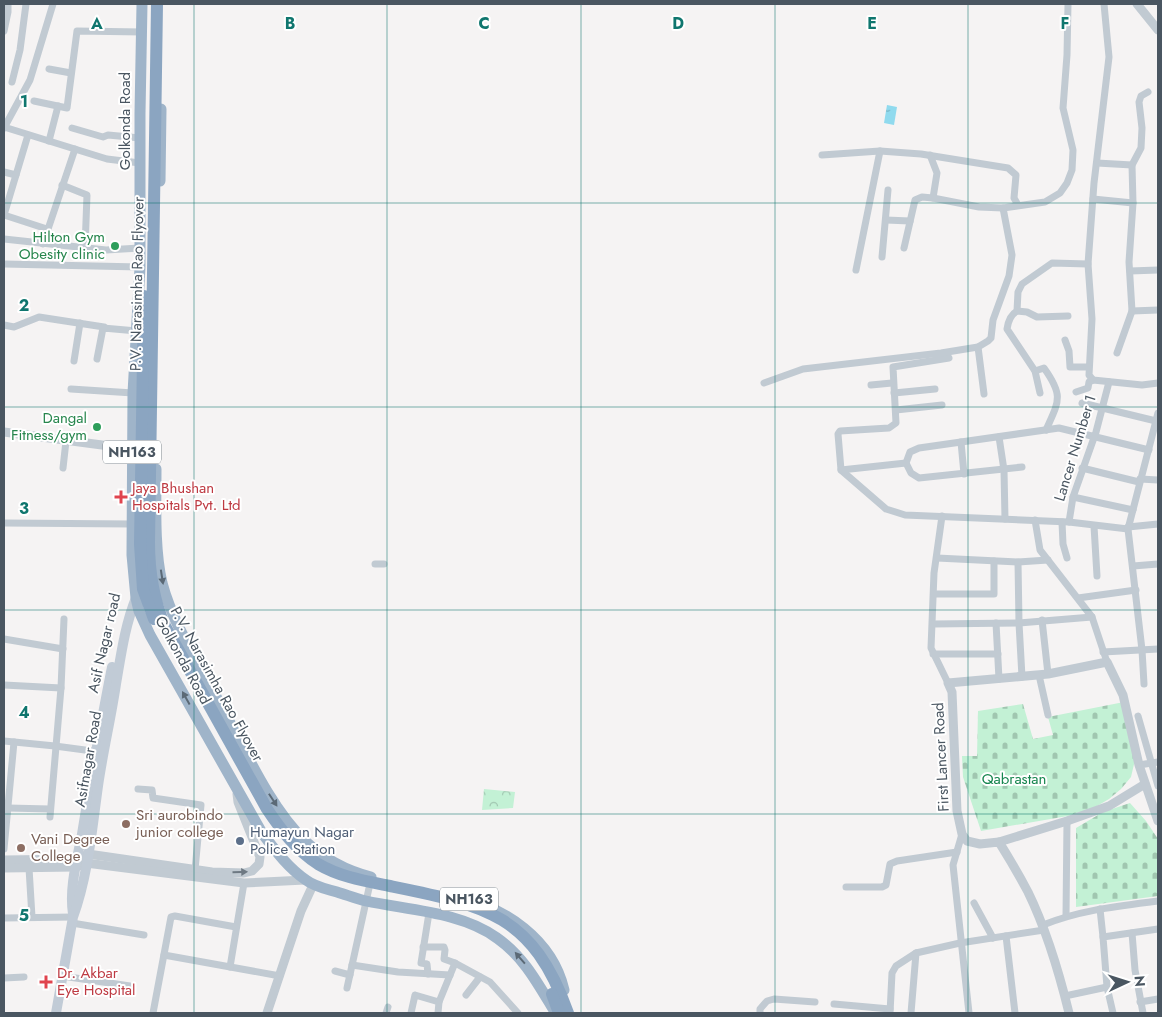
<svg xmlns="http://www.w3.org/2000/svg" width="1162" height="1017" font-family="Jost,sans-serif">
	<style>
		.cemetery { fill: url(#cemetery-stones) }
		.park { fill: url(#park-crowns) }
		.water { fill: url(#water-ripples) }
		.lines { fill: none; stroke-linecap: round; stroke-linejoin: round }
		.minor { stroke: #c1cad2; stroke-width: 7 }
		.tertiary { stroke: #c1cad2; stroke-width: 9 }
		.secondary { stroke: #c1cbd6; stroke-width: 10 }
		.trunk { stroke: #9fb4c9; stroke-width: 11 }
		.motorway { stroke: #8ba5c1; stroke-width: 12 }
		.oneway { fill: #5b6976 }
		.oneway2 { fill: #6e7983 }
		.grid { fill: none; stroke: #0f766e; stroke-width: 1; stroke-opacity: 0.55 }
		.leisure-dot { fill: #2e9e5b; stroke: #fff; stroke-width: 2 }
		.health-dot { fill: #e0444e; stroke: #fff; stroke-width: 2 }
		.education-dot { fill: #8d6e63; stroke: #fff; stroke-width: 2 }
		.service-dot { fill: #5c6f8a; stroke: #fff; stroke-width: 2 }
		.labels { text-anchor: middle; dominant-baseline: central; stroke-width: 4; stroke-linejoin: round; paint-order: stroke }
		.shield { fill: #fff; stroke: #808990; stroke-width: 1 }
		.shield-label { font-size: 14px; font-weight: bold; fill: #4a5661 }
		.street-label { font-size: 15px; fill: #4a5661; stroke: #fff }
		.leisure-label { font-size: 15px; fill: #27864d; stroke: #fff; text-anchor: end }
		.health-label { font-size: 15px; fill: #be3a42; stroke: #fff; text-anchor: start }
		.park-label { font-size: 15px; fill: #17864f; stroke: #fff }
		.education-label { font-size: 15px; fill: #785e54; stroke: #fff; text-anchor: start }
		.service-label { font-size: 15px; fill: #4e5e75; stroke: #fff; text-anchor: start }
		.grid-label { font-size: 16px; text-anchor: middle; font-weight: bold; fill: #0f766e; stroke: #fff; stroke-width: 4; stroke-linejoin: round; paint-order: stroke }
	</style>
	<defs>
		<pattern id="cemetery-stones" width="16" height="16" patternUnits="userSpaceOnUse" patternTransform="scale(1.25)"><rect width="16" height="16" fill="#c3f1d5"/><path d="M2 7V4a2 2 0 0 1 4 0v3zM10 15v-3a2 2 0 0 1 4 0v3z" fill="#a0c6b0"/></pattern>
		<pattern id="park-crowns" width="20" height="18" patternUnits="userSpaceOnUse" patternTransform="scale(1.25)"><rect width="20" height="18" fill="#c3f1d5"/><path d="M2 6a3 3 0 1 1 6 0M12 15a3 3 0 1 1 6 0" fill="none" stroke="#a0c6b0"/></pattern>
		<pattern id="water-ripples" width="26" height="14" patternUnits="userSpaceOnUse" patternTransform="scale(1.25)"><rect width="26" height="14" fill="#90daee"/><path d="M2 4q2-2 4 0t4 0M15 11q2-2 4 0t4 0" fill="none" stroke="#78b4c4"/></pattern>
	</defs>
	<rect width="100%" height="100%" fill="#f5f3f3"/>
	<g class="cemetery">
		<path d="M1124,702L1135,760L1131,777L1121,789L1109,799L1085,813L981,831L963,777L962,756H977L978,711L1023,704L1033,739L1053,735L1048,717Z"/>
		<path d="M1130,803L1146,821L1158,839V896L1076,907V828L1103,812Z"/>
	</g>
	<path class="park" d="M484,789L515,792L513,808L482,810Z"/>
	<path class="water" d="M887,105L897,107L894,125L884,123Z"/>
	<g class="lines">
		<g class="minor">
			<path d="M1104,4L1109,57L1094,183L1088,264L1092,319L1089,375L1093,380L1142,385L1158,383"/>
			<path d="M4,31L8,12V4"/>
			<path d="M49,69L71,73"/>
			<path d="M12,82L20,50L26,4"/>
			<path d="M34,101L67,108L77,31L142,32"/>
			<path d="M4,127L107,159L140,163"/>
			<path d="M4,128L30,80L53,4"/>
			<path d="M72,128L103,137L108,135L140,138"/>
			<path d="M49,141L58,106"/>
			<path d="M822,155L880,151L921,154L1008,168L1016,175L1014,198L1018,205"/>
			<path d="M930,155L937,173L933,198"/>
			<path d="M1097,163L1132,165"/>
			<path d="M4,172L16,175"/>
			<path d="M62,185L87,195L85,248"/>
			<path d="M1093,199L1133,203"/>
			<path d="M4,215L28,135"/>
			<path d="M4,215L47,229"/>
			<path d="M886,220L910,221"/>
			<path d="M4,239L106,250L140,248"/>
			<path d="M43,244L75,149"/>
			<path d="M904,248L915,200L922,197L933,198L979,207L1003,208L1045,202L1060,193L1067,183L1072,170L1073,150L1063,108L1067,55L1068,4"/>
			<path d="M882,257L888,190"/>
			<path d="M4,264L140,267"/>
			<path d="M856,270L880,151"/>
			<path d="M1130,271L1158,270"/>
			<path d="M1017,311L1027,312L1037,317L1068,316"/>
			<path d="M1132,311L1158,310"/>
			<path d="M4,325L14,327L39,317L104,327"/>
			<path d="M1065,340L1069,351L1070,367H1088"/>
			<path d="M978,347L984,394"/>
			<path d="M1117,353L1132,311L1129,262L1133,203L1132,165L1141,148L1142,128L1139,102L1141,96L1148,92"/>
			<path d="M949,358L893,367L896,423L889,428L840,431L838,434L841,470L886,509L905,515L1069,522L1128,529"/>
			<path d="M97,359L103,328L137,331"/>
			<path d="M74,361L80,323"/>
			<path d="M1035,371L1044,368C1064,396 1059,401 1046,430"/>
			<path d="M764,383L803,369L941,353L978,347L988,341L991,338L993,320L1009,276L1012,255L1003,208"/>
			<path d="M871,385L892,383"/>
			<path d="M71,389L133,393"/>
			<path d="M1076,392L1088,388L1089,382L1093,380"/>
			<path d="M894,393L935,389"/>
			<path d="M1040,393L1035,371L1007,329C1008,322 1010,315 1017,311L1018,292L1022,284L1052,263L1088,264"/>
			<path d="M1082,403L1156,421"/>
			<path d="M896,410L942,405"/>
			<path d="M999,437L1004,470L1005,519"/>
			<path d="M961,442L964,474"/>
			<path d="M1022,467L919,478L911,473L906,463L910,452L919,448L1059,428L1149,450"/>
			<path d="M63,468L66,441"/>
			<path d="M1082,468L1139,482"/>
			<path d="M841,470L906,463"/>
			<path d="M1140,479L1158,480"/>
			<path d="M1073,497L1133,510"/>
			<path d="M942,516L934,573L931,648L948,683"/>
			<path d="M1035,520L1040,550L1092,617L1107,662"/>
			<path d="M1062,522L1063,544L1067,558"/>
			<path d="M1069,522L1073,497L1096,432L1109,382"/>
			<path d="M4,523L132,524"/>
			<path d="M1094,526L1097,576"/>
			<path d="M1128,527L1158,524"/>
			<path d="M937,558L1018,562L1048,560"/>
			<path d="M1018,562L1019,623L1022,677"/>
			<path d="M375,564H384"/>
			<path d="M1133,566L1158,564"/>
			<path d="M934,594H994V561"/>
			<path d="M1078,598L1136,590"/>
			<path d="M1042,620L1048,674"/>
			<path d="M996,623L999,679"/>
			<path d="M933,624L1019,623L1092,617"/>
			<path d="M4,639L63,649"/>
			<path d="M1103,652L1158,649"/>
			<path d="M933,654H998"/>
			<path d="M1039,675L1048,715"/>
			<path d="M1144,684L1142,650L1128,529L1158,413"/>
			<path d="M4,685L61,688"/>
			<path d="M1138,716L1158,786"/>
			<path d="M4,741L55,746L100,752"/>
			<path d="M1139,765L1158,762"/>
			<path d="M138,789L152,790L153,798L201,805L195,870"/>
			<path d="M8,808L50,809"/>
			<path d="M50,817L61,688L64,619"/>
			<path d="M962,834L953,865L969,1013"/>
			<path d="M4,849L14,742"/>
			<path d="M29,868L32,917"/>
			<path d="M846,887H882L886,885L890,864L897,861L957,852"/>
			<path d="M974,903L993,938"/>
			<path d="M1100,909L1103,937"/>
			<path d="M1066,916L1067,821"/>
			<path d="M4,918L73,917"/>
			<path d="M72,923L144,935"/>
			<path d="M1043,925C1080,910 1119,906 1158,901"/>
			<path d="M1132,933L1135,970L1143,1013"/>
			<path d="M1006,936L1015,1013"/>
			<path d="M423,947H444L445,950L444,959L455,963L490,982L518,1013"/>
			<path d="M164,955L280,976"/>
			<path d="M352,965L398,972L450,975"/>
			<path d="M230,967L244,883"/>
			<path d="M335,971L350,975"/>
			<path d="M428,974L427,964L421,963L429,913"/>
			<path d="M62,976L130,986"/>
			<path d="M4,978L24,977"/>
			<path d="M347,988L371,879"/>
			<path d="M466,995L480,977"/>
			<path d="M1065,996L1107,987"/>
			<path d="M1140,1002L1158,999"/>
			<path d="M834,1004L890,1009"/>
			<path d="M153,1013L171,917L175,916L236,927"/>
			<path d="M386,1013L388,1007"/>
			<path d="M411,1013L415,995L439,1002"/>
			<path d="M438,1013L439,1002L455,963"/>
			<path d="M760,1013V1009L767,1001L774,999L815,1002"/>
			<path d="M890,1013L892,973L896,966L916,953"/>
			<path d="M911,1013L916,953L960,943L1044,930"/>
			<path d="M1113,1013L1107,987L1103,937L1158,929"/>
		</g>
		<g class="tertiary">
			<path d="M1137,4L1158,30"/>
			<path d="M4,432L132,449"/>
			<path d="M999,842L1067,821L1109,806L1145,784"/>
			<path d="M4,860L77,859L88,854L212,872L244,873L252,871L259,864L260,857L238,802L237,794"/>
			<path d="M4,868L76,867L86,863L244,883L305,880"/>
			<path d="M267,1013L301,911L313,885"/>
			<path d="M1069,1013C1059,972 1047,931 1028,892C1019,875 1009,858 999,842L980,844L967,841L962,834L957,811L952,692L948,683L1048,674L1107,662L1123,695L1139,765L1158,821"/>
		</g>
		<g class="secondary">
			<path d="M73,914C69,888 77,860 82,834C91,778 101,723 112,667"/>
			<path d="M56,1013L73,917C88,876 92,829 98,786C103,751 111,718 116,684C121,655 125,625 136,598"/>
		</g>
		<g class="trunk">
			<path d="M142,4L140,113V267L133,393L132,555L136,598L139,611L150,635L262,833C275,850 288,868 306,880C315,887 327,889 337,892C347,895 357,899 366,901C408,910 462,912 497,938C524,957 538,984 555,1012"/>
			<path d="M160,181L161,109"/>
			<path d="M156,469C156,504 154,549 162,583C173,625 201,667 221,706C244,748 270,808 305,841C323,858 347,871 371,877"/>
			<path d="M457,896C505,908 552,939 564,990"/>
		</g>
		<g class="motorway">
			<path d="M157,4L149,542C149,572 153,599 165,626L267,809C281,830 296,850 318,864C340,877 365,881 390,886C484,905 533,914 568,1013"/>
			<path d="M144,296L140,544L143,589L154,619"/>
			<path d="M552,994L559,1013"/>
		</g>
	</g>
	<defs><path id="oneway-solid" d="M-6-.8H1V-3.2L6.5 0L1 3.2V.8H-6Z" transform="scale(1.25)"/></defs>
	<g class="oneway">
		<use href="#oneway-solid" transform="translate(162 577) rotate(81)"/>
		<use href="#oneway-solid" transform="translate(186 698) rotate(-119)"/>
		<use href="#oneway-solid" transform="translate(273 800) rotate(57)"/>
		<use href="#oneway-solid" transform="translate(520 958) rotate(-131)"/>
	</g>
	<use class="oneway2" href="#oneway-solid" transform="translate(240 872) rotate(-2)"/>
	<path class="grid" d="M194,4V1013M387,4V1013M581,4V1013M775,4V1013M968,4V1013M4,203H1158M4,407H1158M4,610H1158M4,814H1158"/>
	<g class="leisure-dot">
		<circle cx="115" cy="246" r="5"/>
		<circle cx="97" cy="427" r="5"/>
	</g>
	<g class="health-dot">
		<path d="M118.5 489.5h5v5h5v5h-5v5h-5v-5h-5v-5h5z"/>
		<path d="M43.5 974.5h5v5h5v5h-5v5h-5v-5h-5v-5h5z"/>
	</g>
	<g class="education-dot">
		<circle cx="126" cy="824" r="5"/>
		<circle cx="21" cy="848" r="5"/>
	</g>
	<circle class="service-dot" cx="240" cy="841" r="5"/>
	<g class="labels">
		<g class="shield">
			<rect x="103" y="440.5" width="58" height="23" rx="4"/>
			<rect x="440" y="887.5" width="58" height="23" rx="4"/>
		</g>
		<g class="shield-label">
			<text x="132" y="452">NH163</text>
			<text x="469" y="899">NH163</text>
		</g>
		<g class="street-label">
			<text transform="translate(125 121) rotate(-90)">Golkonda Road</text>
			<text transform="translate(137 284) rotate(-89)">P.V. Narasimha Rao Flyover</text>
			<text transform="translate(1075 448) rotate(-73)">Lancer Number 1</text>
			<text transform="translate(104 643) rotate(-77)">Asif Nagar road</text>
			<text transform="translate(183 660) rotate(61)">Golkonda Road</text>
			<text transform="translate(217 684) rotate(61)">P.V. Narasimha Rao Flyover</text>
			<text transform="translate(941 757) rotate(-93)">First Lancer Road</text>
			<text transform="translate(88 759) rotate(-80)">Asifnagar Road</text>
		</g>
		<g class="leisure-label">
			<text x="105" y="237">Hilton Gym<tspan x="105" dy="17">Obesity clinic</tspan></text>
			<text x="87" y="418">Dangal<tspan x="87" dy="17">Fitness/gym</tspan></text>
		</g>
		<g class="health-label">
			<text x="132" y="488">Jaya Bhushan<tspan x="132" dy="17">Hospitals Pvt. Ltd</tspan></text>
			<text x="57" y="973">Dr. Akbar<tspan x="57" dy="17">Eye Hospital</tspan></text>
		</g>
		<g class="park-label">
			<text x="1014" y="779">Qabrastan</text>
		</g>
		<g class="education-label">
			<text x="136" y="815">Sri aurobindo<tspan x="136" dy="17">junior college</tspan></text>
			<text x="31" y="839">Vani Degree<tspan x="31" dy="17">College</tspan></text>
		</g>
		<g class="service-label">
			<text x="250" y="832">Humayun Nagar<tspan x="250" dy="17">Police Station</tspan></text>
		</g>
	</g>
	<g class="grid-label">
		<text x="97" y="29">A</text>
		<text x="290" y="29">B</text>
		<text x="484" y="29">C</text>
		<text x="678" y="29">D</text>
		<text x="872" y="29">E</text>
		<text x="1065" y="29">F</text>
		<text x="24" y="107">1</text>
		<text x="24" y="311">2</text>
		<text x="24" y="514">3</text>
		<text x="24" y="718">4</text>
		<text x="24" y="921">5</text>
	</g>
	<rect width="1162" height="1017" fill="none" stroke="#4a5661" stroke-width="10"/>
	<g transform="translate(1127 982) rotate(86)" stroke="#ffffff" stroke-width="4" paint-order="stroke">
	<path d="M0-4L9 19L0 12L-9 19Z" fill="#4a5661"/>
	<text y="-8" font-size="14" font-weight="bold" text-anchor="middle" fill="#4a5661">N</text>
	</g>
</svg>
